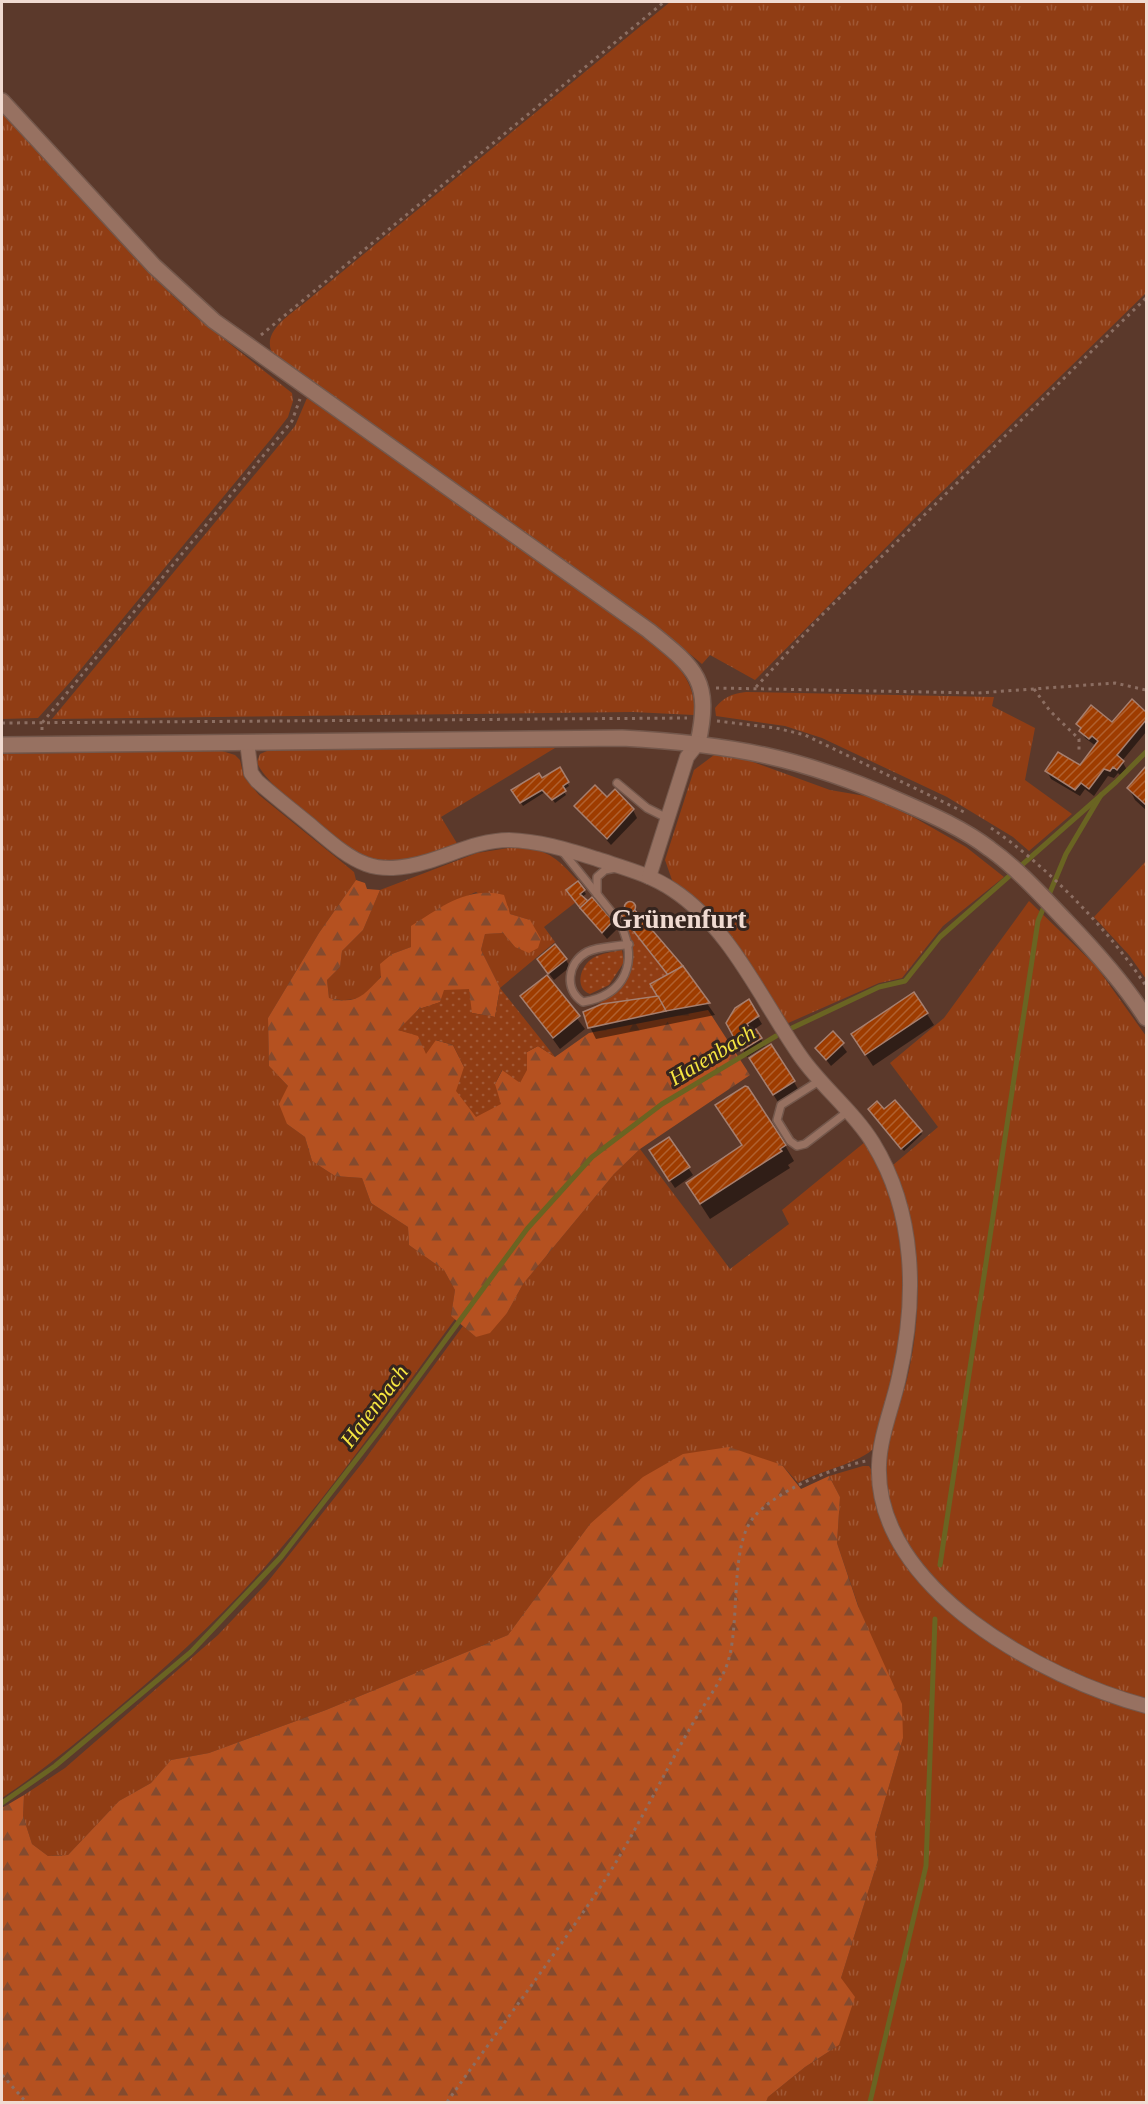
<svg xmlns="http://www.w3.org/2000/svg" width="1148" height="2104" font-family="Georgia,serif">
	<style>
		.grass { fill: url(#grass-tufts) }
		.forest { fill: url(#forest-firs) }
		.garden { fill: url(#garden-dots) }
		.shadow { fill: #0007 }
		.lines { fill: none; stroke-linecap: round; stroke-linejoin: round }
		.stream { stroke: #6a6422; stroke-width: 5 }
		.building { fill: url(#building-hatch); stroke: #a67f6f; stroke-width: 1.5 }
		.service-casing { stroke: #74584c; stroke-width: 10 }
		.minor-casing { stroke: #74584c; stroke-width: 16 }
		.tertiary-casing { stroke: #74584c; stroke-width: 18 }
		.path { stroke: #8c6e62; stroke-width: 3; stroke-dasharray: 3 4.5; stroke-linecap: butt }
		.service { stroke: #977161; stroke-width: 7 }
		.minor { stroke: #977161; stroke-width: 14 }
		.tertiary { stroke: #977161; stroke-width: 15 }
		.labels { text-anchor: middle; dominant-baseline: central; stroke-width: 6; stroke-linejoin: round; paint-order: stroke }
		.water-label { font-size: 22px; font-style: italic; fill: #f6e641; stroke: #35251f }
		.district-label { font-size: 27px; font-weight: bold; fill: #f0dbd2; stroke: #35251f }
	</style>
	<defs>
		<pattern id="grass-tufts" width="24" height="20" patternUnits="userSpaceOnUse" patternTransform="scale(1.5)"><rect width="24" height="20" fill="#903d14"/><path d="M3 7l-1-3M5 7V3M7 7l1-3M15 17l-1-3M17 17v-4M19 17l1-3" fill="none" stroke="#a05835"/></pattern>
		<pattern id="forest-firs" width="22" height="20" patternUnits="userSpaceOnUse" patternTransform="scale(1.5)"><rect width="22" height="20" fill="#b55120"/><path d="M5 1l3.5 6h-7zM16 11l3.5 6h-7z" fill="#844a2e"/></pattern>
		<pattern id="garden-dots" width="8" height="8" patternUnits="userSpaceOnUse" patternTransform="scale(1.5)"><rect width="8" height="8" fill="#903d14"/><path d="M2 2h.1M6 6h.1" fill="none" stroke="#a05835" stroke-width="1.8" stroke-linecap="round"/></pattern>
		<pattern id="building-hatch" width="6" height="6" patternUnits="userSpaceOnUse" patternTransform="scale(1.5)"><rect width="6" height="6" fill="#9e3c00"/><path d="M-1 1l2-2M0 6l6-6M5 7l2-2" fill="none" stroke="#b06130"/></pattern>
	</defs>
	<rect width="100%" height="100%" fill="#5b392b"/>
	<g class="grass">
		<path d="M670,2H1146V293L912,521L755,680L710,655L702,664L662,631L274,356C258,332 292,314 308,300Z"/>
		<path d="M2,113L152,276L191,313L292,393L293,401L288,417L271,439L72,680L38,718L2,719Z"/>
		<path d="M307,398L659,647C679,665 697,686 694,715L633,712L52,719L295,426Z"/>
		<path d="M746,692L994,697L992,706L1035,728L1025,780L1072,814L1029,851L1013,837L947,797L822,738L785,726L716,716L715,708C724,697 731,694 746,692Z"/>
		<path d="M555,748L441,817L458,845C432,852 405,864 378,862C355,860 262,783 257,762L260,754L267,751L285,750Z"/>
		<path d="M222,751L235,755L240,760L244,777L259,795L354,872L356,880L319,933L268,1018L269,1066L288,1086L287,1124L305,1137L312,1161L335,1176L362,1178L371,1203L408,1227L409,1245L444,1270L455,1290L451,1316L455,1319C397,1398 340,1480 276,1554C227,1612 171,1663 113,1712C77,1742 41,1772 2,1798V754Z"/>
		<path d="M731,754L830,790L871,797L915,818L966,847L1004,877L943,926L902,978L879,983L786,1024L711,914L672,880L665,860L694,770L714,755Z"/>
		<path d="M521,846C551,852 557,858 578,881L566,890L576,902L544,927L555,942L500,988L481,950L485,934L503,933L515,947L530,920L510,914L476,892L440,908L411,947L392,954C378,985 366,1007 329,998L327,980L340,967L342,951L363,930L380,890L477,853Z"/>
		<path d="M1146,861V979L1129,955L1094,917Z"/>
		<path d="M1029,901L1096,966L1146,1036V1700C1041,1665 869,1585 887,1449C890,1426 900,1405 906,1383C924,1312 922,1233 893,1165L938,1127L890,1063L944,1018Z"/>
		<path d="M865,1142C872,1153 881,1165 886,1177C921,1264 898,1360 875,1447C861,1463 819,1471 798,1483L782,1465L590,1524L508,1635L326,1710L209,1753L171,1760L151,1783L119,1801L68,1855L48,1856L32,1844L23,1816L24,1795L65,1768L172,1675L218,1635L266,1584L363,1462L463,1326L476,1337L507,1313L523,1284L614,1174L640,1149L730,1269L789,1224L782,1210Z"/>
		<path d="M863,1466H869L872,1471C879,1601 1036,1681 1146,1712V2102H766L768,2097L805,2067L839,2045L841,1978L878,1860L875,1834L903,1738L837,1543L840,1497L829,1476Z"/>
	</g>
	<g class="forest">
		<path d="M356,880L365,883L367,889L380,890L363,930L342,951L340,967L327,980L329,998C357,1005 363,996 381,977L380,964L392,954L411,947V926C442,907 467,886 504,895L510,914L530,920L541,939L538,948L529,953L515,947L503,933L485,934L481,950L500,988L495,1017L472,1013L441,1002L419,1009L399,1030L453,1045L464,1067L495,1084L503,1069L527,1070V1052L538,1046L555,1057L589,1033L708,1010L750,1075L640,1149L614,1174L523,1284L507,1313L490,1333L476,1337L451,1316L455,1290L444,1270L409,1245L408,1227L371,1203L362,1178L335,1176L312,1161L305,1137L287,1124L279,1104L288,1086L269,1066L268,1018L319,933Z"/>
		<path d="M729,1447L782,1465L801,1489L829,1476L840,1497L837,1543L858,1606L902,1704L903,1738L875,1834L878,1860L841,1978L855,1997L839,2045L805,2067L768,2097L766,2102H2V1808L24,1795L23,1816L32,1844L48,1856L68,1855L119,1801L151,1783L171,1760L209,1753L326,1710L508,1635L590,1524L643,1477L683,1454Z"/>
	</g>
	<g class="garden">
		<path d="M625,921L668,975L658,996L595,1007C631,980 641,967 625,921Z"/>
		<path d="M622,950L624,962L609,985L590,994C574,988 580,966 593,958C602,953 612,952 622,950Z"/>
		<path d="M500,988L555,1057L538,1046L527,1052V1070L520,1083L502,1070L495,1084L501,1104L476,1117L456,1091L464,1067L453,1045L436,1040L426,1054L418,1036L398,1030L419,1009L440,1002L444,990L469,989L472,1013L495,1017Z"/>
	</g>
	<g class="shadow">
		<path d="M1132,701L1146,714V732L1122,761L1127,770L1122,777L1118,773L1114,778L1108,776L1094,796L1085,789L1080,796L1051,779L1047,771L1081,767L1096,746L1085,738L1078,724H1112Z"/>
		<path d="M1146,768V810L1135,800L1129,788Z"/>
		<path d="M559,770L569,786L563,790L566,795L555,803L549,794L547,795L545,792L523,806L513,790L541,780Z"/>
		<path d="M607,799L633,810L637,818L611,845L576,807Z"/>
		<path d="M578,883L586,894L582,897L587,902L592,900L613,923L626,912L630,914L627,908L630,904L635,908L682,967L715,1015L596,1039L590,1027L659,997L669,976L628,924L619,930L618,928L607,939L570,894Z"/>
		<path d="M566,960L570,967L554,980L543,966Z"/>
		<path d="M546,977L585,1029L560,1049L522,997Z"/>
		<path d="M748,1001L762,1024L755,1029L765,1046L747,1057L728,1023Z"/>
		<path d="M927,1014L934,1025L873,1066L860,1046Z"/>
		<path d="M833,1033L847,1052L831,1066L817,1048Z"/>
		<path d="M755,1066L794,1082L798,1089L778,1102Z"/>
		<path d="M884,1111L920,1131L922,1134L904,1151L871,1112Z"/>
		<path d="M669,1139L693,1175L675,1188L655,1158Z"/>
		<path d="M785,1145L794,1161L788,1165L790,1168L710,1219L697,1199L743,1147Z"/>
	</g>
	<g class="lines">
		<g class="stream">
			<path d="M792,1028L879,987L905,981L940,937L1116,782L1146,752"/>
			<path d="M940,1565L1038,921L1066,854L1101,795"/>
			<path d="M2,1803L55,1766L191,1652L281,1557L380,1429L527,1229L592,1157L662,1104L776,1036"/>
			<path d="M870,2102L926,1866L935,1619"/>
		</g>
	</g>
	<g class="building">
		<path d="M1132,699L1146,712V720L1117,755L1124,761L1117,770L1113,767L1110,771L1104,769L1089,789L1081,783L1075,790L1045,771L1058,752L1080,765L1098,741L1092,736L1089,739L1079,731L1081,728L1076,724L1091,705L1112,722Z"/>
		<path d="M1146,766V805L1127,788Z"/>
		<path d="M560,767L569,782L563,786L566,791L552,800L542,790L520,803L511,790L539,773L542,778Z"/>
		<path d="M595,785L607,797L615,789L634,809L607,839L574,806Z"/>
		<path d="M578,881L585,890L580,894L588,901L580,908L566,890Z"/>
		<path d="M592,897L613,921L602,933L580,908Z"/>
		<circle cx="630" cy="907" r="5.5"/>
		<path d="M635,910L683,966L668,975L621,915L626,911L631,913Z"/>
		<path d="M621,915L625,921L617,928L612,922Z"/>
		<path d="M555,944L567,959L548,974L537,959Z"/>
		<path d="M683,966L710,1003L666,1011L650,984Z"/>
		<path d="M547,975L580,1016L553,1038L520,996Z"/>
		<path d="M914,992L928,1013L865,1055L851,1034Z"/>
		<path d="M658,996L666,1011L588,1028L583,1012L602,1004Z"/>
		<path d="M749,999L759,1016L747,1024L752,1032L756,1029L762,1038L741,1051L726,1023L735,1008Z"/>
		<path d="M833,1031L844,1043L826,1060L815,1048Z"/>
		<path d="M771,1044L795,1081L773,1095L749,1058Z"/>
		<path d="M745,1086L748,1087L786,1145L780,1149L782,1151L700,1204L686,1183L742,1145L715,1105Z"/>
		<path d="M895,1100L922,1131L901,1149L868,1109L877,1101L884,1109Z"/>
		<path d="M669,1137L690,1167L669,1181L649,1150Z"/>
	</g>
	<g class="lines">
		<g class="service-casing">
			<g id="service">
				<path d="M617,783L647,808L669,819"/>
				<path d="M563,852L617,919"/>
				<path d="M597,894V877L605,870L616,868"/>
				<path d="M621,925C638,962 626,995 583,1002C564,990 567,963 587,952C599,946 616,947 629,944"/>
				<path d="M819,1081L781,1105L777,1120L790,1141L797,1146L805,1144L847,1112"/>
			</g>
		</g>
		<g class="minor-casing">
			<g id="minor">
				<path d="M247,742L251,773L257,781C274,796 292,810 309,824C353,861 370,879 429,861C455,853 481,840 509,840C540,841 568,850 597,859C624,868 649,874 673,890C731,928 762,1002 801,1057C822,1087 854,1112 873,1143C916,1213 917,1299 899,1377C893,1406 880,1435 879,1465C874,1589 1045,1679 1146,1706"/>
				<path d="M649,877L687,757L698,743"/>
			</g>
		</g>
		<g class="tertiary-casing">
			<g id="tertiary">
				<path d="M2,101L154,266L214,321L648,630C695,668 712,679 698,743"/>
				<path d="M2,745L622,738C731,744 801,757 902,802C932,815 964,829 990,849C1018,869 1042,896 1066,921C1095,951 1124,983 1146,1018"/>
			</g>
		</g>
		<g class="path">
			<path d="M261,335L664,2"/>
			<path d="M756,687L821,616L1146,298"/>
			<path d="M716,688L978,693L1115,683L1146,690"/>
			<path d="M1034,689L1050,711L1079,739V751"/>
			<path d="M717,721L776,728L805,735L964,812"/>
			<path d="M2,723L687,718"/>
			<path d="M42,730V723L292,421L300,399"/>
			<path d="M991,828C1046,865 1109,930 1146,986"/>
			<path d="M2,2075L26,2102"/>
			<path d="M447,2102C497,2032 549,1963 597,1892C632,1840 658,1784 689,1730C700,1710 714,1692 724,1672C743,1634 727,1548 754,1517C777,1490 832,1468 866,1461"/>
		</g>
		<use href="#service" class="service"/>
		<use href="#minor" class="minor"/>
		<use href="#tertiary" class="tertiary"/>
	</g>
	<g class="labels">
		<g class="water-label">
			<text transform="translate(712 1055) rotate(-31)">Haienbach</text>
			<text transform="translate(374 1406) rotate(-53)">Haienbach</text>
		</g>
		<g class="district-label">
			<text x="679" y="919">Grünenfurt</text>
		</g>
	</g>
	<rect width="1148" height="2104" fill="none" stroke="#f0dbd2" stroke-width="6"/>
</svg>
